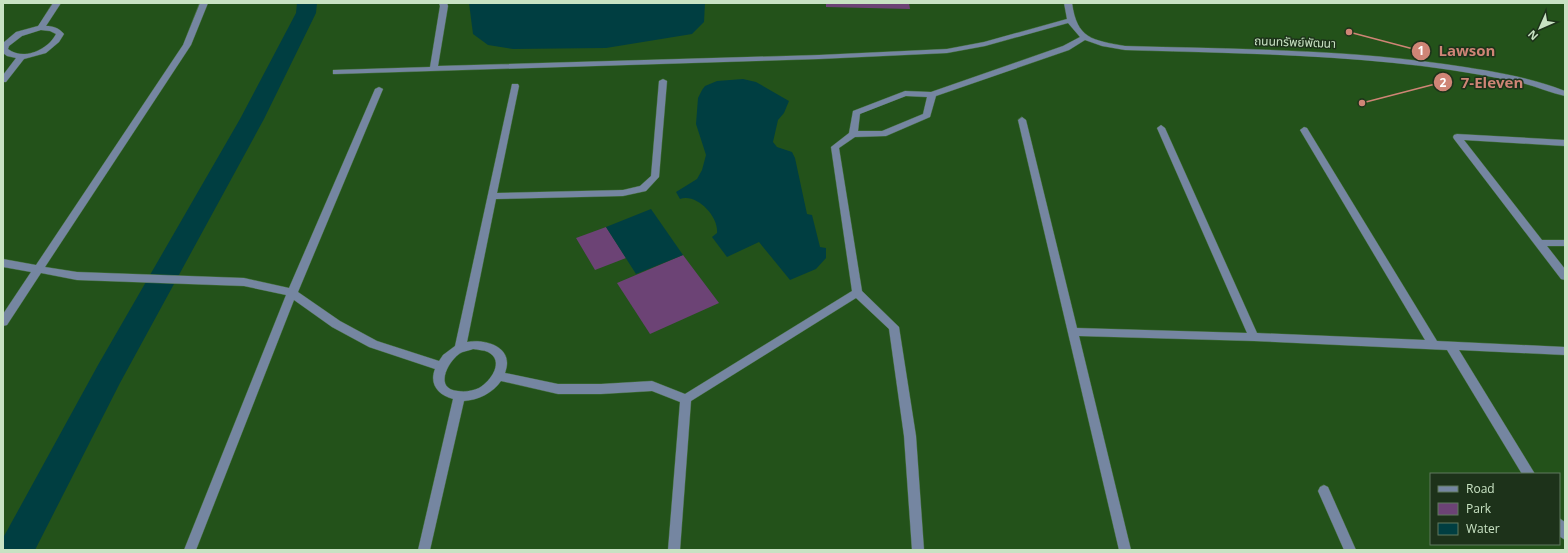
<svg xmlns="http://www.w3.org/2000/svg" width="1568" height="553" font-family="'Open Sans','Noto Sans Thai',sans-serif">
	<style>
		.green { fill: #6c4375 }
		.water { fill: #003e41 }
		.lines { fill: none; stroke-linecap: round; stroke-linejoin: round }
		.canal { fill: #003e41; fill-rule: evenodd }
		.minor-casing { stroke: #446f3c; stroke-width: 1 }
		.minor { fill: #7586a1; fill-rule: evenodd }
		.labels { text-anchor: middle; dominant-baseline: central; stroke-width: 3; stroke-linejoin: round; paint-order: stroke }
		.far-street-label { font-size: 12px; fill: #c8e2c3; stroke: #1d321a }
		.leader { fill: none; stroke: #cf8576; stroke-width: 1.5 }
		.callout-dot { fill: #cf8576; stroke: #1d321a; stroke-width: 1.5 }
		.mark-label { font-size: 12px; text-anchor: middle; font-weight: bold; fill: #fff }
		.callout-label { font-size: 15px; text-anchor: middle; font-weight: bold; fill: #cf8576; stroke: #1d321a; stroke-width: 3; stroke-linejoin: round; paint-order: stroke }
	</style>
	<rect width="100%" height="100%" fill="#23521a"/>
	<g class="green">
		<path d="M826,3H909L910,9L826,7Z"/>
		<path d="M606,227L626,258L595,270L576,238Z"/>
		<path d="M683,255L719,303L650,334L617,283Z"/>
	</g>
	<g class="water">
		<path d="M469,3H705L704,22L692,34L606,48L513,49L488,45L473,34Z"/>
		<path d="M743,79L756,82L789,101L784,113L778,120L773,142L777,147L792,152L795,158L807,214L812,215L820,247L826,248V258L816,269L790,280L759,242L727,257L712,237L717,233C719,217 697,193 680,199L676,192L697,179L702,170L706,155L696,124L698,98L702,90L705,86L717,81Z"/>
		<path d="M651,209L683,255L636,274L606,227Z"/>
	</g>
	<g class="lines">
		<path class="canal" d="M297,3H317L316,13L264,119L120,383L35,550H3V538L98,365L240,119L296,13Z"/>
		<g class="minor-casing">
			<g id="minor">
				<path d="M53,3H61L46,26C53,26 59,28 64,34L59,42L46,53L24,59L6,82H3V75L16,58L7,56L3,53V43L16,32L38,26ZM41,30L50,31L56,34C48,50 23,61 8,49L9,46L22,36Z"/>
				<path d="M200,3H208L191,45L45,267L77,272L244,278L289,288L375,89L379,87L383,89L298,292L340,321L377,341L439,361L443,355L455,346L512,84H518L519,86L497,193L623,190L640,186L651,176L659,81L663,79L667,81L659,177L646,191L623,196L496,199L467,342C481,339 507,344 507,363C507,366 506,370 505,373L558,384H601L652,381L685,394L852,291L831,147L849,133L853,111L905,91L931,92L1063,46L1080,37L1068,23L985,46L947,53L819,59L336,74H333V70L430,67L440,6L439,3H447L448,6L438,66L819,55L947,49L984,42L1067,19L1064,3H1072C1077,39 1092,40 1125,46C1232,49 1339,49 1444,64C1485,70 1527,76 1565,91V96C1547,92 1531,84 1513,81C1385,54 1255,54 1125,50L1102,46L1085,40L1069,50L936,96L930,117L886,136L855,137L839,148L862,291L899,327L916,436L924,550H912L904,436L889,329L856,298L691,401L680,550H668L680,402L652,391L601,394H558L501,381C493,393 478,400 464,401L430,550H418L453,399C438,395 429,384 435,369L369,347L332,327L294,300L196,550H184L286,295L244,286L77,280L41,273L7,325L3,326V314L31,272L3,267V259L36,265L183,45ZM906,96L927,97L923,114L882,131H858L860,114ZM473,349C478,350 484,350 488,352C505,361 491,381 479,388C472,391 465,392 458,391C434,389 447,363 459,354C463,351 468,351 473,349Z"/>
				<path d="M1022,117L1026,120L1077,328L1247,333L1157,128L1161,125L1165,128L1257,333L1425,340L1300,130L1304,127L1307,128L1437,341L1565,347V355L1459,350L1535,474H1522L1447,350L1254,341L1079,336L1131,550H1119L1018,120Z"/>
				<path d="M1457,134L1565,140V146L1464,140L1542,240H1565V246H1547L1565,269V280L1561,279L1454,139L1453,137L1454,135Z"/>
				<path d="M1324,485L1328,487L1356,550H1344L1318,491L1320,487Z"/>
				<path d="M1559,518L1565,522V540L1559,536Z"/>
			</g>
		</g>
		<use href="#minor" class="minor"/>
	</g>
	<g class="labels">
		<g class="far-street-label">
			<text transform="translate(1295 42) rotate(2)">ถนนทรัพย์พัฒนา</text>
		</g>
	</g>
	<path class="leader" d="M1349 32L1421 51M1362 103L1443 82"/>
	<g class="callout-dot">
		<circle cx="1349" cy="32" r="4"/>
		<circle cx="1362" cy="103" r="4"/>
		<circle cx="1421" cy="51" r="10"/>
		<circle cx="1443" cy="82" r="10"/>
	</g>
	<g class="mark-label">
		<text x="1421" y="55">1</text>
		<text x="1443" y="87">2</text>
	</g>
	<g class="callout-label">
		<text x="1467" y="56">Lawson</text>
		<text x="1492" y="88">7-Eleven</text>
	</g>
	<rect width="1568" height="553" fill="none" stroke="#c8e2c3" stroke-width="8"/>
	<rect x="1430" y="473" width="130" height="72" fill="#1d321a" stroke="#61785e"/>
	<rect x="1438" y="486" width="20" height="6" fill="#7586a1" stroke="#61785e"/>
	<text x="1466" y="493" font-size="12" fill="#c8e2c3">Road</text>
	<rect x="1438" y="503" width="20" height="12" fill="#6c4375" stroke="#61785e"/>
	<text x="1466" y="513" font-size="12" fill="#c8e2c3">Park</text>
	<rect x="1438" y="523" width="20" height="12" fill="#003e41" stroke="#61785e"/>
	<text x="1466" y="533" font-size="12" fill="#c8e2c3">Water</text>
	<g transform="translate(1540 28) rotate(225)" stroke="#1d321a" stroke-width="3" paint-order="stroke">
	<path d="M0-3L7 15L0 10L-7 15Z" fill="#c8e2c3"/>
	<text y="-6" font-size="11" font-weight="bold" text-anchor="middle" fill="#c8e2c3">N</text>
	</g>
</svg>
